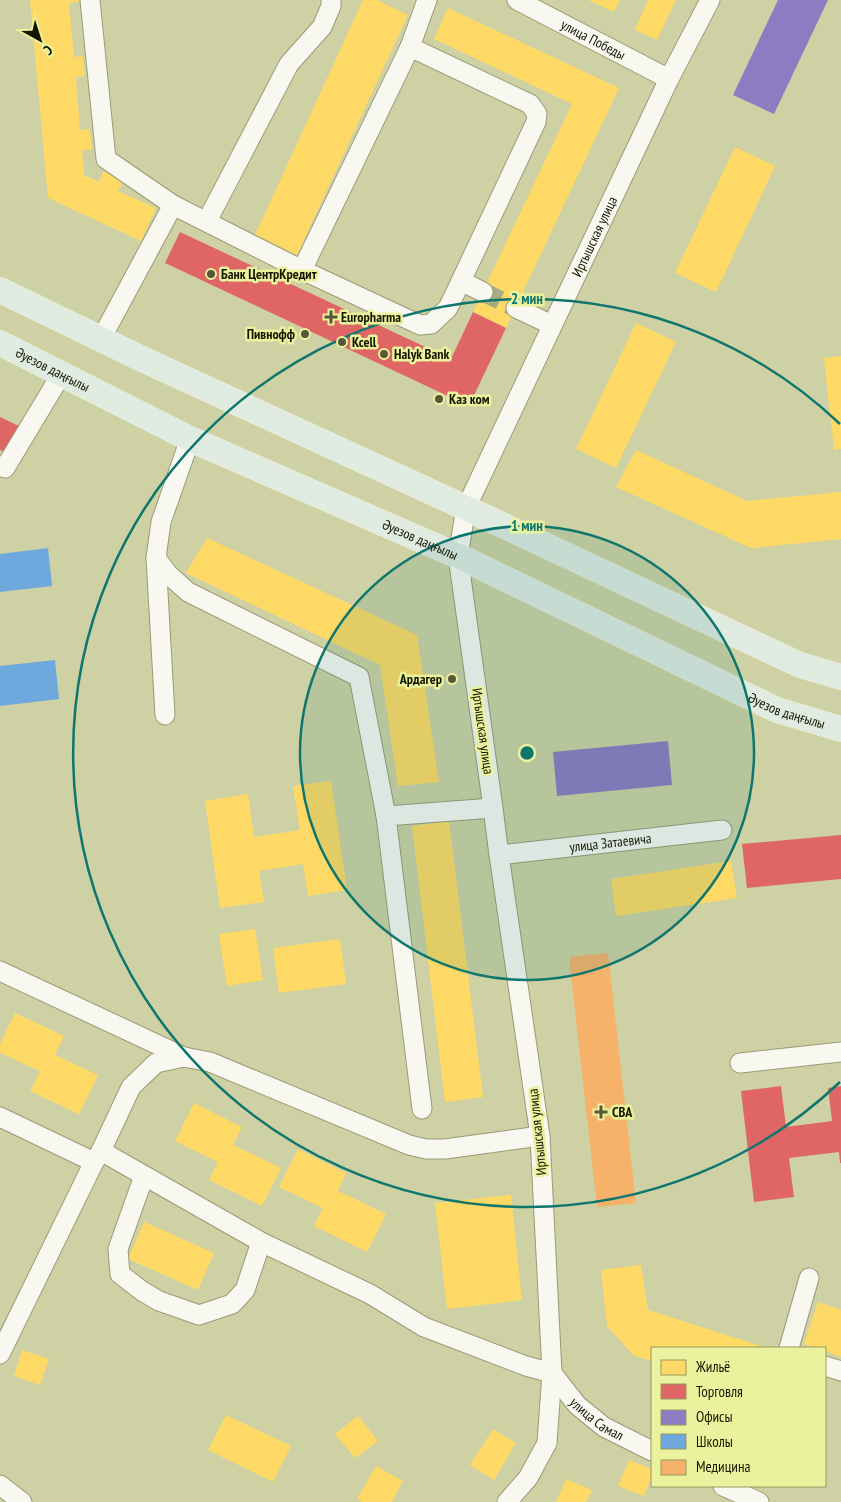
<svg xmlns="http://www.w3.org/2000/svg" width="841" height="1502" font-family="'PT Sans Narrow',sans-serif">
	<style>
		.homes { fill: #ffd966 }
		.shops { fill: #e06666 }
		.offices { fill: #8e7cc3 }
		.schools { fill: #6fa8dc }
		.health { fill: #f6b26b }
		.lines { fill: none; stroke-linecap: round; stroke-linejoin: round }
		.minor-tunnel { stroke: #a9ac82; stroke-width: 19; stroke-dasharray: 19 9; stroke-linecap: butt }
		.minor-casing { stroke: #999b76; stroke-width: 21 }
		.major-casing { stroke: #e9ead6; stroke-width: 26 }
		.minor { stroke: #f8f8f1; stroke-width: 19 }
		.major { stroke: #e0ebe1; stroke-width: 24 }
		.ring { fill: none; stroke: #0f766e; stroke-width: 2.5 }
		.poi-dot { fill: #565739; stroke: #ebf29d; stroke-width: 2 }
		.labels { text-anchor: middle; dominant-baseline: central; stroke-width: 5; stroke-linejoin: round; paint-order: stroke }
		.street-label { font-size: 14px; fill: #151600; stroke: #ebf29d }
		.poi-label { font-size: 14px; font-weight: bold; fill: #151600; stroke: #ebf29d; text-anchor: start }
		.centre { fill: #0f766e; stroke: #ebf29d; stroke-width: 2.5 }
		.ring-label { font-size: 15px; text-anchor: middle; font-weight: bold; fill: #0f766e; stroke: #ebf29d; stroke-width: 5; stroke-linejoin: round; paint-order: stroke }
	</style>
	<rect width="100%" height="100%" fill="#ced1a3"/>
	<g class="homes">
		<path d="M30,0H79V2L69,3L74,57L83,56L85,76L76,77L80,130L90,129L92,150H82L84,175L99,182L104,170L124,179L118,191L156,208L141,241L48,198Z"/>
		<path d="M363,0H377L408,15L297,255L255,235Z"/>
		<path d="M588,0H620L614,12Z"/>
		<path d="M648,0H676L657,40L635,30Z"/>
		<path d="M448,8L619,88L506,328L473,312L572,104L434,39Z"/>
		<path d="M735,147L775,166L716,292L675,273Z"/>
		<path d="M636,323L676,342L616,468L576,449Z"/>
		<path d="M841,356V449L834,450L824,358Z"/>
		<path d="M636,450L747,501L841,492V539L751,548L616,487Z"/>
		<path d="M207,538L417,635L439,782L398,786L380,665L186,573Z"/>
		<path d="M331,781L347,890L308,896L303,864L259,871L264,902L220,908L205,801L248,794L254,837L300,830L293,786Z"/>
		<path d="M449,821L483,1097L445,1102L412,826Z"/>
		<path d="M731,861L737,898L616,916L611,879Z"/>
		<path d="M255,929L263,980L227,986L219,934Z"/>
		<path d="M340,939L346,984L279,993L273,948Z"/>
		<path d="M15,1013L64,1036L55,1055L98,1075L79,1114L30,1091L40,1071L0,1053V1044Z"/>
		<path d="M194,1103L242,1127L233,1145L281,1168L262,1206L209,1180L218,1162L175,1141Z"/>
		<path d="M298,1149L346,1173L338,1191L386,1214L367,1252L314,1226L323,1208L279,1187Z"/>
		<path d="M511,1195L522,1300L447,1309L435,1203Z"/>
		<path d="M144,1222L214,1253L198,1290L128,1259Z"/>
		<path d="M641,1265L648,1310L761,1346L760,1348H652V1361L634,1356L607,1326L601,1270Z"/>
		<path d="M818,1302L841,1310V1357L825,1351V1348H816L804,1344Z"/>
		<path d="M22,1350L49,1359L40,1385L14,1376Z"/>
		<path d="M226,1415L291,1446L273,1482L208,1450Z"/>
		<path d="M358,1416L378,1441L355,1458L335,1434Z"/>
		<path d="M493,1429L516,1443L494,1480L470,1465Z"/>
		<path d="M629,1460L652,1469V1475L644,1496L618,1486Z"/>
		<path d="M376,1466L403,1481L392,1502H362L357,1499Z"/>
		<path d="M566,1479L592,1490L586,1502H556Z"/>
	</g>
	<g class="shops">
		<path d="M180,232L451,359L473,312L506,328L469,406L165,263Z"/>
		<path d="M0,417L19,426L7,453L0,450Z"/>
		<path d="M841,835V879L747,888L742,844Z"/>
		<path d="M781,1086L786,1127L832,1121L828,1088L841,1086V1163H840L839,1152L789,1158L794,1197L754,1202L741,1091Z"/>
	</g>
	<g class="offices">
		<path d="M778,0H828L774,114L733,95Z"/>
		<path d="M668,741L672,785L557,796L553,752Z"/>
	</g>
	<g class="schools">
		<path d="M48,548L52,586L0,592V554Z"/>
		<path d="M55,660L59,699L0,706V666Z"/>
	</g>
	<path class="health" d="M608,953L636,1203L597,1207L569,957Z"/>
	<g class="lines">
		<path class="minor-tunnel" d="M483,292L516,308"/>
		<g class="minor-casing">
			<g id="minor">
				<path d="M90,0L106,159L173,205L302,270L420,325L431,324L448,308L461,281L483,292"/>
				<path id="s1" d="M517,0L669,79"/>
				<path d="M410,47L530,104L537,114L536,122L461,281"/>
				<path d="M207,221L289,64L322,27L331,6V0"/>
				<path d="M302,270L410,47L427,0"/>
				<path d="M516,308L552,325"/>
				<path d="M101,339L173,205"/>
				<path d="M190,439L161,522L156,558L168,574L188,592L359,677L386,816"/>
				<path d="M0,466L5,468L62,373"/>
				<path d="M156,558L165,715"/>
				<path id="s2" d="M499,855L722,830"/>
				<path d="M0,971L184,1057L210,1062L409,1145L426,1149H445L540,1136"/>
				<path d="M740,1063L841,1052"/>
				<path d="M422,1109L386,816L493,808"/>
				<path d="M0,1117L94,1162"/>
				<path d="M101,1151L131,1087L156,1063L184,1057"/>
				<path d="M144,1176L118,1249L120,1274L142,1291L159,1301L199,1315L232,1304L245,1290L261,1242"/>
				<path d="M789,1348L809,1278"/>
				<path id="s3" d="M0,1354L94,1162L101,1151L261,1242L370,1294L424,1327L526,1366L552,1373L577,1405L604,1427L652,1451"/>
				<path d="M825,1366L841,1371"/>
				<path d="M0,1485L22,1502"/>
				<path d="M723,1486L759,1502"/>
				<path id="s4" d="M507,1502L528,1478L547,1443L552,1373L540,1136L499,855L493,808L458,556L466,508L669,79L710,0"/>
			</g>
		</g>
		<g class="major-casing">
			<g id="major">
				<path d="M0,290L140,358L466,508L800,665L841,677"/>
				<path id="s5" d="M0,343L190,439L458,556L777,710L841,729"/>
			</g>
		</g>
		<use href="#minor" class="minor"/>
		<use href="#major" class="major"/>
	</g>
	<circle cx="527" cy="753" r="227" fill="#0f766e" fill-opacity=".12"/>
	<g class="ring">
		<circle cx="527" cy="753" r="227"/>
		<path d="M840 1082A454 454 0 1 1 840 424"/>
	</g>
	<g class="poi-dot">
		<circle cx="211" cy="274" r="5"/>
		<path d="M328.5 309.5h5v5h5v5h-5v5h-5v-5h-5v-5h5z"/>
		<circle cx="305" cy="334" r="5"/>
		<circle cx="342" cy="342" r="5"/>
		<circle cx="384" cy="354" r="5"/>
		<circle cx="439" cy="399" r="5"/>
		<circle cx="452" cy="679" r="5"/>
		<path d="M598.5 1104.5h5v5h5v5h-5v5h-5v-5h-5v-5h5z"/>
	</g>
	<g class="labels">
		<g class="street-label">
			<text stroke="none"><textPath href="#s1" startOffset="86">улица Победы</textPath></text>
			<text stroke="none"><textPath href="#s4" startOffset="1314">Иртышская улица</textPath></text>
			<text stroke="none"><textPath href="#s5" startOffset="59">Әуезов даңғылы</textPath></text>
			<text stroke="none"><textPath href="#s5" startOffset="464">Әуезов даңғылы</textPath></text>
			<text stroke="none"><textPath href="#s5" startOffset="869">Әуезов даңғылы</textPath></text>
			<text transform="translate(483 731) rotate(82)">Иртышская улица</text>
			<text stroke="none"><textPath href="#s2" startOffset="112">улица Затаевича</textPath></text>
			<text transform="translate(537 1132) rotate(-96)">Иртышская улица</text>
			<text stroke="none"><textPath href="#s3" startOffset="796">улица Самал</textPath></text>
		</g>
		<g class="poi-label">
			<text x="221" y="274">Банк ЦентрКредит</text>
			<text x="341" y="317">Europharma</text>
			<text x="295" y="334" text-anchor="end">Пивнофф</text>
			<text x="352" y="342">Kcell</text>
			<text x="394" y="354">Halyk Bank</text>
			<text x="449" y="399">Каз ком</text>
			<text x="442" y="679" text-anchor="end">Ардагер</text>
			<text x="612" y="1112">СВА</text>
		</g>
	</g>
	<circle cx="527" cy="753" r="8" class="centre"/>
	<g class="ring-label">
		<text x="527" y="304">2 мин</text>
		<text x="527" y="531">1 мин</text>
	</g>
	<rect x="651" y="1347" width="175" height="140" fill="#ebf29d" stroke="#959a5e"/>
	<rect x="661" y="1360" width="25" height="15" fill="#ffd966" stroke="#959a5e"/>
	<text x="696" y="1372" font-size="15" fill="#151600">Жильё</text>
	<rect x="661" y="1384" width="25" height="15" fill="#e06666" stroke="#959a5e"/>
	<text x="696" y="1397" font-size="15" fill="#151600">Торговля</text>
	<rect x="661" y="1410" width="25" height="15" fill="#8e7cc3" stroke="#959a5e"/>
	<text x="696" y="1422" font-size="15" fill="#151600">Офисы</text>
	<rect x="661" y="1434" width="25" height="15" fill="#6fa8dc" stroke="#959a5e"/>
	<text x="696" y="1447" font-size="15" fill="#151600">Школы</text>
	<rect x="661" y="1460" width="25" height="15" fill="#f6b26b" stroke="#959a5e"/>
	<text x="696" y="1472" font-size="15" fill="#151600">Медицина</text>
	<g transform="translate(40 40) rotate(141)" stroke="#ebf29d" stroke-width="4" paint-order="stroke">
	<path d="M0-4L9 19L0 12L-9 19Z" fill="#151600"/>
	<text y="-8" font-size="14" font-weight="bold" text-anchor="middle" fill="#151600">С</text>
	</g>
</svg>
